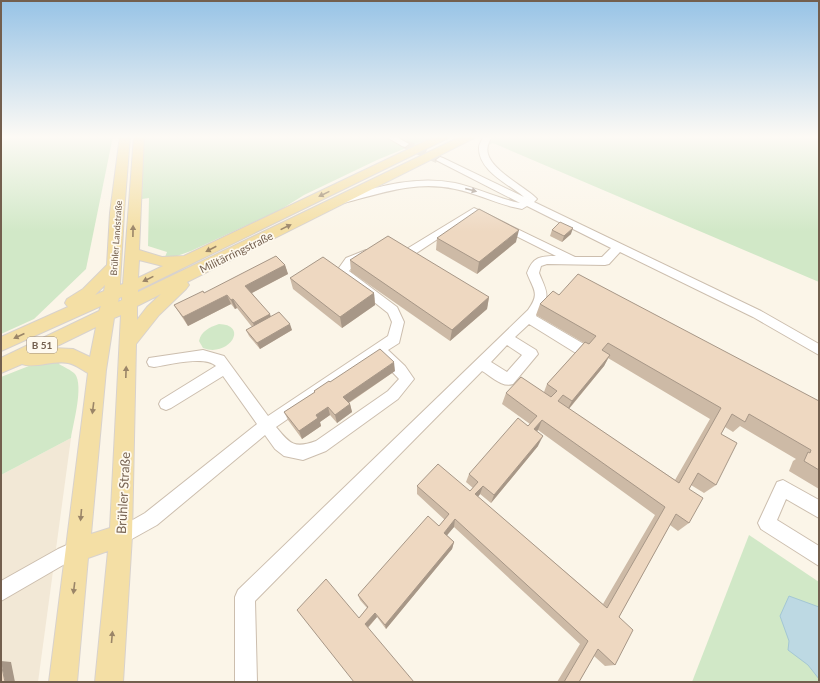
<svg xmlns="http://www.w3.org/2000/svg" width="820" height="683" font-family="Lato,sans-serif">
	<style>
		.residential { fill: #f2e8d6 }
		.green { fill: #d1e8c7 }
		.water { fill: #bdd9e3; stroke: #a4c7d4 }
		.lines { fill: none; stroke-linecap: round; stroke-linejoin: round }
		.minor-tunnel { stroke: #d9d0c2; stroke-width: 9; stroke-dasharray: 9 4.5; stroke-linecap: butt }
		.minor-casing { stroke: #ccbeae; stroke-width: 2 }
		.major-casing { stroke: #d8d2cd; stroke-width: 2 }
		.minor { fill: #fff; fill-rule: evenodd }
		.major { fill: #f4dfa5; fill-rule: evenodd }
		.wall { fill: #cdbaa6; fill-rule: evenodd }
		.shaded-wall { fill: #a79787 }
		.building { fill: #eed8c1; stroke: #a79787; fill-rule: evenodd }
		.oneway { fill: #a4978c }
		.oneway2 { fill: #9a8568 }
		.labels { text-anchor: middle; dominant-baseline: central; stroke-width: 3.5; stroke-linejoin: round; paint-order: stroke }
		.far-street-label { font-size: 9px; fill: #735f4e; stroke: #fef9ee }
		.shield { fill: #fef9ee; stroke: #9d8d7e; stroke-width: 1 }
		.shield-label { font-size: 10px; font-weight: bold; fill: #735f4e }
		.street-label { font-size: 11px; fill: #735f4e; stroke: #fef9ee }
		.near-street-label { font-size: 13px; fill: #735f4e; stroke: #fef9ee }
	</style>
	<rect width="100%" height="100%" fill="#fbf5e8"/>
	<path class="residential" d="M71,438L38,682H1V475Z"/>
	<g class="green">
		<path d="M1,136H113L86,269L34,319L1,334Z"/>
		<path d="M144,136H435L377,160L304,195L280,210L191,251L177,256L165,257L167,252L148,246L149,198L142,199Z"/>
		<path d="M494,136H819V282L493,143L488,145Z"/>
		<path d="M219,324C250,325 228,358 203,348L199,341C201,331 210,327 219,324Z"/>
		<path d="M62,358L59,364C64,367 71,370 75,374C84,386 73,424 71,438L1,475V377L44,360Z"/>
		<path d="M749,535L819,582V682H692Z"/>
	</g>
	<path class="water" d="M789,596L819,607V679L808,665L788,650L789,641L780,616Z"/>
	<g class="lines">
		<path class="minor-tunnel" d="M405,144L440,160"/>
		<g class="minor-casing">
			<g id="minor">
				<path d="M385,136H395L409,144L405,147L402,146Z"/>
				<path d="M484,136H492C489,142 486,147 488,154C492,170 523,186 535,197L537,199L534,202L761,311L819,344V355L753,317L620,252L609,264L605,265L547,264L541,266L539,273C548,295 551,295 536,316L589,347L591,351L589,355L584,356L579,355L529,324L515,337L536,350L538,354L513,384C502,388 491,376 482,371L255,601L257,682H235V597L238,590L528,310C540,293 534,291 527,273C533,257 540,256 556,256L474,215L409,258C402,259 396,256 393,250L394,248L398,246L405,250L474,208L575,257H602L611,248L527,206L522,209L513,207C493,202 475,193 455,189C415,180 381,194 343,203L338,200L340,198C377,187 415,175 455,183C477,188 497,198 520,203L436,160L440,157L443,158L524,197C509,184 478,171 479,147C479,144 482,140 484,136ZM507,345L522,355L507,372L491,362Z"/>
				<path d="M366,250L370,251L371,254C365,262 357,260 349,271L397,307L404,322L399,343L388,350L405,366L414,379L398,399L326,451L303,460L284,456L275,449L265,435L157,525L121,545L115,542L112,536L115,530L145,513L257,424L223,376L171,408L166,410L161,408L159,404L161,400L216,366C205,355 168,365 154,367L149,366L147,362L149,358L203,350L224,356L268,416L388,336L392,322L388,313L336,272L346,258ZM378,357L399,379L388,391L316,441C294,449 290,444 276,427Z"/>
				<path d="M783,480L819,500V518L786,499L777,520L819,546V566L761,529L758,523L777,482Z"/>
				<path d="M78,540L84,543L87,549L84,555L70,561L1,601V581L58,549Z"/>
			</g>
		</g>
		<g class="major-casing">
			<path id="major" d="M120,136H130L124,213L120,285L123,284L134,136H144L139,250L162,257L184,256L436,136H449L448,138L138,290V292L462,136H475L474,138L187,282L189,285L186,289L159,315L136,344L132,536L123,682H95L108,551L88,558L77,682H49L88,373C82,370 75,364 68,363C53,360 35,369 22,364L1,373V358L99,311L101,306L1,351V337L68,307L65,303L67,299L83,289L107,265L110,213ZM139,260L163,266L138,278ZM105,285L104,291L95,295ZM161,294L147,307L137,320V306ZM122,297V300L118,302L119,298ZM121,315L110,528L91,534L106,370L114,318ZM96,327L90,357L73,349L53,348Z"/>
		</g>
		<use href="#minor" class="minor"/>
		<use href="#major" class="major"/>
	</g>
	<g class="wall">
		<path d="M552,230L571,234L562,242L550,236Z"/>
		<path d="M437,238L516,242L477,274L436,250Z"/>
		<path d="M350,260L489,297L487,309L450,341L351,272Z"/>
		<path d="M285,265L288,274L252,293L271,317L292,330L260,349L249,336L246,330L252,327L237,308L235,309L231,304L188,326L174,305L204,293Z"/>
		<path d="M290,278L374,293L375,305L342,328L293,289Z"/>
		<path d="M559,295L819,401V489L789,471L793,461L796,459L740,426L733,432L725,427L721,434L716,485L704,493L691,485L689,489V523L678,531L670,525L619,617L615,665L605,666L594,656L579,682H557L580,644L454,527L447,535L454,542L452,549L386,629L377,617L368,628L359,618L367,608L360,600L358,595L439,526L445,520L417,494V486L470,491L473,488L466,482L469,474L530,424L502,404L506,393L544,392L547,384L584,343L536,315L540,304ZM608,358L710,419L675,480L569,409L604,366ZM538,430L655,515L603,604L478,497L480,494L491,503L538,446L536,431Z"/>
		<path d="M395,371L349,403L350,404L352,412L337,423L330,415L320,422L321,426L302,439L288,420L284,412L314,393V391L330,382Z"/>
	</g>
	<g class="shaded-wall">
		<path d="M573,228L571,234L562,242L564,236Z"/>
		<path d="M519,230L516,242L477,274L479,262Z"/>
		<path d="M285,265L288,274L248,295L245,286Z"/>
		<path d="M374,293L375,305L342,328L340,317Z"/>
		<path d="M227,295L231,304L188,326L183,317Z"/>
		<path d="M489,297L487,309L450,341L452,330Z"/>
		<path d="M233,299L237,308L235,309L231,300Z"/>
		<path d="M270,314L273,322L256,332L253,323Z"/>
		<path d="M290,324L292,330L260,349L257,343Z"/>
		<path d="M610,355L604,366L566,412L572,401Z"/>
		<path d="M394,362L395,371L345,405L343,397Z"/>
		<path d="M350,404L352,412L337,423L335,415Z"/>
		<path d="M328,407L330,415L320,422L321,426L302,439L299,431L316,415Z"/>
		<path d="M542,420L538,430L530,439L534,429Z"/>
		<path d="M543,436L538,446L491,503L494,495Z"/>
		<path d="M483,486L480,494L473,503L475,494Z"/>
		<path d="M455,519L454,527L443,540L444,533Z"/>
		<path d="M454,542L452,549L386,629L385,625Z"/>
		<path d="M375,613L377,617L367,628L365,624Z"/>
		<path d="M1,661L11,662L15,682H5Z"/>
	</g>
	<g class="building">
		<path d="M479,209L519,230L479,262L437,238Z"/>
		<path d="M560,222L573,228L564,236L552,230Z"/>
		<path d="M388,236L489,297L452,330L350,260Z"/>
		<path d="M276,256L285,265L245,286L270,314L253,323L233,299L231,300L227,295L183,317L174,305L203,291L204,293Z"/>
		<path d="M323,257L374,293L340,317L290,278Z"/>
		<path d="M578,274L819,401V470L804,461L808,452L810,453L811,450L749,414L745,422L732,414L721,434L737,443L716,485L698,473L689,489L703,498L689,523L676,514L619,617L633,630L615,665L598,649L579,682H564L588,641L455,519L444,533L454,542L385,625L375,613L365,624L414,682H354L297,610L326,579L359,618L368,607L358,595L428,516L439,526L449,514L417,486L438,464L470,491L478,482L469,474L518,418L528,426L537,416L506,393L521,377L551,397L557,391L547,384L585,342L589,344L596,336L540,304L553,291L559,295ZM608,343L721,408L679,483L558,401L563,395L572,401L610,355L602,350ZM542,420L665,507L607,608L475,494L483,486L494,495L543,436L534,429Z"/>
		<path d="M279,312L290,324L257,343L246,330Z"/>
		<path d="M380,349L394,362L343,397L350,404L335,415L328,407L316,415L318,418L299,431L284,412L315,392L314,391L329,381L330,382Z"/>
		<path d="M1,663L5,682H1Z"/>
	</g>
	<defs><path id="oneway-solid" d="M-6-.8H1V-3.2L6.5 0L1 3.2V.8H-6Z"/></defs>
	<use class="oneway" href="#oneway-solid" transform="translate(471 190) rotate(15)"/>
	<g class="oneway2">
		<use href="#oneway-solid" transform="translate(324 194) rotate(154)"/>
		<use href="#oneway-solid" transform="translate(286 227) rotate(-26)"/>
		<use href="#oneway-solid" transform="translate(133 231) rotate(-89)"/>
		<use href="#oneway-solid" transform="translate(211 249) rotate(153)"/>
		<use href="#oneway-solid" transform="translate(148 279) rotate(154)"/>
		<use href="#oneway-solid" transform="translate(19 336) rotate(155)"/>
		<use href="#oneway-solid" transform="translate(126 372) rotate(-88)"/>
		<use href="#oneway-solid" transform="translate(93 408) rotate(97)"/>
		<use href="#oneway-solid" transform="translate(81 515) rotate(95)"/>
		<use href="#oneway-solid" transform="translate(74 588) rotate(97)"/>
		<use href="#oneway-solid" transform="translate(112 637) rotate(-85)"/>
	</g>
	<linearGradient id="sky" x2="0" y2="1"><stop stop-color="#97c3e6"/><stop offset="0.59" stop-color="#fdfaf5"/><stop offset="1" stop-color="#fdfaf5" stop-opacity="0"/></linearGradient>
	<rect width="820" height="232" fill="url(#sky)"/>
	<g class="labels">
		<g class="far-street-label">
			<text transform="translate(116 238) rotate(-86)">Brühler Landstraße</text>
		</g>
		<rect class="shield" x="27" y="337" width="30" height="16" rx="3"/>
		<g class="shield-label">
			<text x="42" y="345">B 51</text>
		</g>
		<g class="street-label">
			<text transform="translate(236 252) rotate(-26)">Militärringstraße</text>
		</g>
		<g class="near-street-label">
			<text transform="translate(123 493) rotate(-87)">Brühler Straße</text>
		</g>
	</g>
	<rect width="820" height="683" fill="none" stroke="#735f4e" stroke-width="4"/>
</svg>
